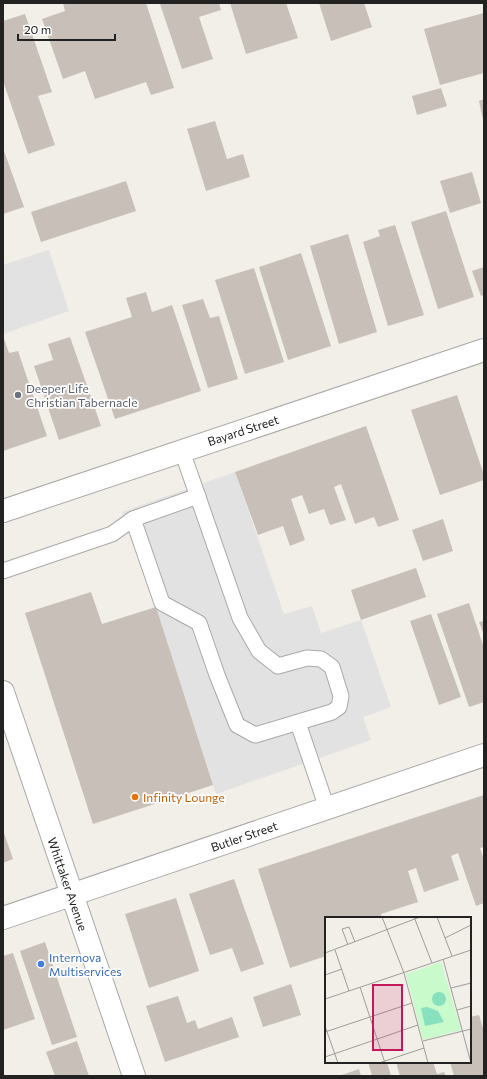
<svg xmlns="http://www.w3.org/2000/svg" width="487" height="1079" font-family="Commissioner,sans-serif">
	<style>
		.parking { fill: #e2e2e2 }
		.building { fill: #c7bfb8 }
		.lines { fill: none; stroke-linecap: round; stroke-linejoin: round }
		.lane-casing { stroke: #a9a9a9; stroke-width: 17 }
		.street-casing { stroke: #a9a9a9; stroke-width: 24 }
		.lane { stroke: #fff; stroke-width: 15 }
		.street { stroke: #fff; stroke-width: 22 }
		.worship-dot { fill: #6b7280; stroke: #fff; stroke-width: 1.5 }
		.food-dot { fill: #e8710a; stroke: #fff; stroke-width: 1.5 }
		.shop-dot { fill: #3f7fe0; stroke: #fff; stroke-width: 1.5 }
		.labels { text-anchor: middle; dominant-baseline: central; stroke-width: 3.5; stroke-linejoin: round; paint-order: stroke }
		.worship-label { font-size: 12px; fill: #5b616d; stroke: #fff; text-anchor: start }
		.street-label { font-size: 12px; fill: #222; stroke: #fff }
		.food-label { font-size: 12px; fill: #c56008; stroke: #fff; text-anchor: start }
		.shop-label { font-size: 12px; fill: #366cbe; stroke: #fff; text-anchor: start }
		.inset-road { fill: none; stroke: #9f9d99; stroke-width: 1 }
		.view { fill: #c2185b; fill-opacity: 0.15; stroke: #c2185b; stroke-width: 2 }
		.inset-edge { fill: none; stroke: #222; stroke-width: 2 }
	</style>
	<rect width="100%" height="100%" fill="#f2efe9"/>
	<g class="parking">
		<path d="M49,250L69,311L3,334V265Z"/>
		<path d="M235,472L284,614L312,606L321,633L361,620L391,707L363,717L371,740L216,794L156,607L122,512Z"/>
	</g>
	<g class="building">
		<path d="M63,3H146L174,88L151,95L146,82L95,99L85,71L63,79L42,19L65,11Z"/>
		<path d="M164,3H219L221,10L199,17L213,59L182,69L160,4Z"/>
		<path d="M230,3H286L298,38L246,54Z"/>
		<path d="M319,3H364L372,27L331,41Z"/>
		<path d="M484,13V73L440,85L424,29Z"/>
		<path d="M25,14L52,92L38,96L55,145L28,154L3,81V21Z"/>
		<path d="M441,88L447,106L417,115L412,96Z"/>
		<path d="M484,99V120H483L479,101Z"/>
		<path d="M215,121L227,159L243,154L250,177L206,191L187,129Z"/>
		<path d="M3,148L24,207L3,214Z"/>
		<path d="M472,172L481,203L450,213L440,181Z"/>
		<path d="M126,181L136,211L41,242L31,212Z"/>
		<path d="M446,211L474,297L438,309L411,222Z"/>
		<path d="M395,225L424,315L388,326L363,242L380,236L378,230Z"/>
		<path d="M348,234L377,332L339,344L310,246Z"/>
		<path d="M301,253L331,346L288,360L259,267Z"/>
		<path d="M484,267V295L481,296L472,271Z"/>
		<path d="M254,268L284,362L245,374L215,280Z"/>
		<path d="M146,292L152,312L172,305L201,391L115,419L85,332L132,317L126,298Z"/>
		<path d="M203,299L210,318L219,316L238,379L208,388L182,305Z"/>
		<path d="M3,336L9,353L18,351L47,436L3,451Z"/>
		<path d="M70,337L101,426L59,440L34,366L53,360L48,344Z"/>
		<path d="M457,395L484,475V480L440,495L411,410Z"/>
		<path d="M366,426L399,520L378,527L374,517L355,524L341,484L334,487L346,520L330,525L324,509L309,514L302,495L291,499L305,540L290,546L283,526L258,535L235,472Z"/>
		<path d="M443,519L453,551L423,561L412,530Z"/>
		<path d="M416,568L426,597L361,620L351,590Z"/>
		<path d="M91,592L102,624L156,607L213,785L93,824L25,613Z"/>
		<path d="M469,603L484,648V702L469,707L437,614Z"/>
		<path d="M431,614L461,697L439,705L410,621Z"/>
		<path d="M484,621V635L479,622Z"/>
		<path d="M484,795V847L480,848L484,860V903L476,906L458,853L451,856L459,880L424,892L416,868L408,871L418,902L381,914L382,918H326V956L290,968L258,869Z"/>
		<path d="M3,830L13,859L3,863Z"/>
		<path d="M234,879L264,964L241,972L232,948L210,955L189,894Z"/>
		<path d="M176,898L199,971L149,988L125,914Z"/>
		<path d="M45,942L77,1037L52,1045L20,951Z"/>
		<path d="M13,953L35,1019L3,1030V956Z"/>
		<path d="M291,984L301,1015L263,1027L253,997Z"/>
		<path d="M178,996L187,1023L195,1020L198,1029L232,1017L239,1037L165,1062L146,1006Z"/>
		<path d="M479,1015L484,1031V1076H454L450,1062H470V1017Z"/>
		<path d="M77,1041L89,1076H55L46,1052Z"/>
		<path d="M368,1062H387L391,1076H372Z"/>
		<path d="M396,1062H433L437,1074L444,1072L446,1076H400Z"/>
		<path d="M359,1069L361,1076H339Z"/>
	</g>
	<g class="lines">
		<g class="lane-casing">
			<g id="lane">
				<path d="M133,519L162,603L199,623L217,675L237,725L255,735L332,712L339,707L341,696L332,667L321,659L307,658L278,666L259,651L240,618L182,451"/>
				<path d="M3,571L112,534L133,519L198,496"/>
				<path d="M298,723L327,808"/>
			</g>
		</g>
		<g class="street-casing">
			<g id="street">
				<path d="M3,511L484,350"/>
				<path d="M3,692L134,1076"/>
				<path d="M3,918L484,755"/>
			</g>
		</g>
		<use href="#lane" class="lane"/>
		<use href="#street" class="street"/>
	</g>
	<circle class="worship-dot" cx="18" cy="395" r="4"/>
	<circle class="food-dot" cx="135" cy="797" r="4"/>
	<circle class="shop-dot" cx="41" cy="964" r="4"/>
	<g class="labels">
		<g class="worship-label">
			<text x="26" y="388">Deeper Life<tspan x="26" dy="14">Christian Tabernacle</tspan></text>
		</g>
		<g class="street-label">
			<text transform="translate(243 430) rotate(-18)">Bayard Street</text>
			<text transform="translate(244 836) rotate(-19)">Butler Street</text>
			<text transform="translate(68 884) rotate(71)">Whittaker Avenue</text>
		</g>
		<g class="food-label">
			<text x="143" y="797">Infinity Lounge</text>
		</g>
		<g class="shop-label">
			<text x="49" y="957">Internova<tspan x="49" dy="14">Multiservices</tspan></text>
		</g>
	</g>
	<g transform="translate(325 917)">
		<rect width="146" height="146" fill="#f2efe9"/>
		<path d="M116,45L136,113L98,123L81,57Z" fill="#c8facc"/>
		<path d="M107 82a7 7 0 1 1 14 0a7 7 0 1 1-14 0ZM102,90L113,94L119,105L100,109L96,91Z" fill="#88e0be"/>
		<path class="inset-road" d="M57,0L79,56L103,146M89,0L107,46M112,0L127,39M120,21L146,8M23,28L17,12L24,10L30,25M10,33L24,74M0,36L95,0M118,42L146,146M0,58L17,52M35,70L60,146M126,71L146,66M0,82L146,33M132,93L146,89M0,109L13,146M0,115L87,86M98,124L146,112M0,140L93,108M54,146L99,131"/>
		<path class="view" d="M48,68H77V133H48Z"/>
		<rect width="146" height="146" class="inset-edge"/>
	</g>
	<rect width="487" height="1079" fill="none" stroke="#222222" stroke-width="8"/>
	<path d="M18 34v6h97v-6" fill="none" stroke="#222222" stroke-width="2"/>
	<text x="24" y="34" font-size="12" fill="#222222" stroke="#ffffff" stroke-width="3" paint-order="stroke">20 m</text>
</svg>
